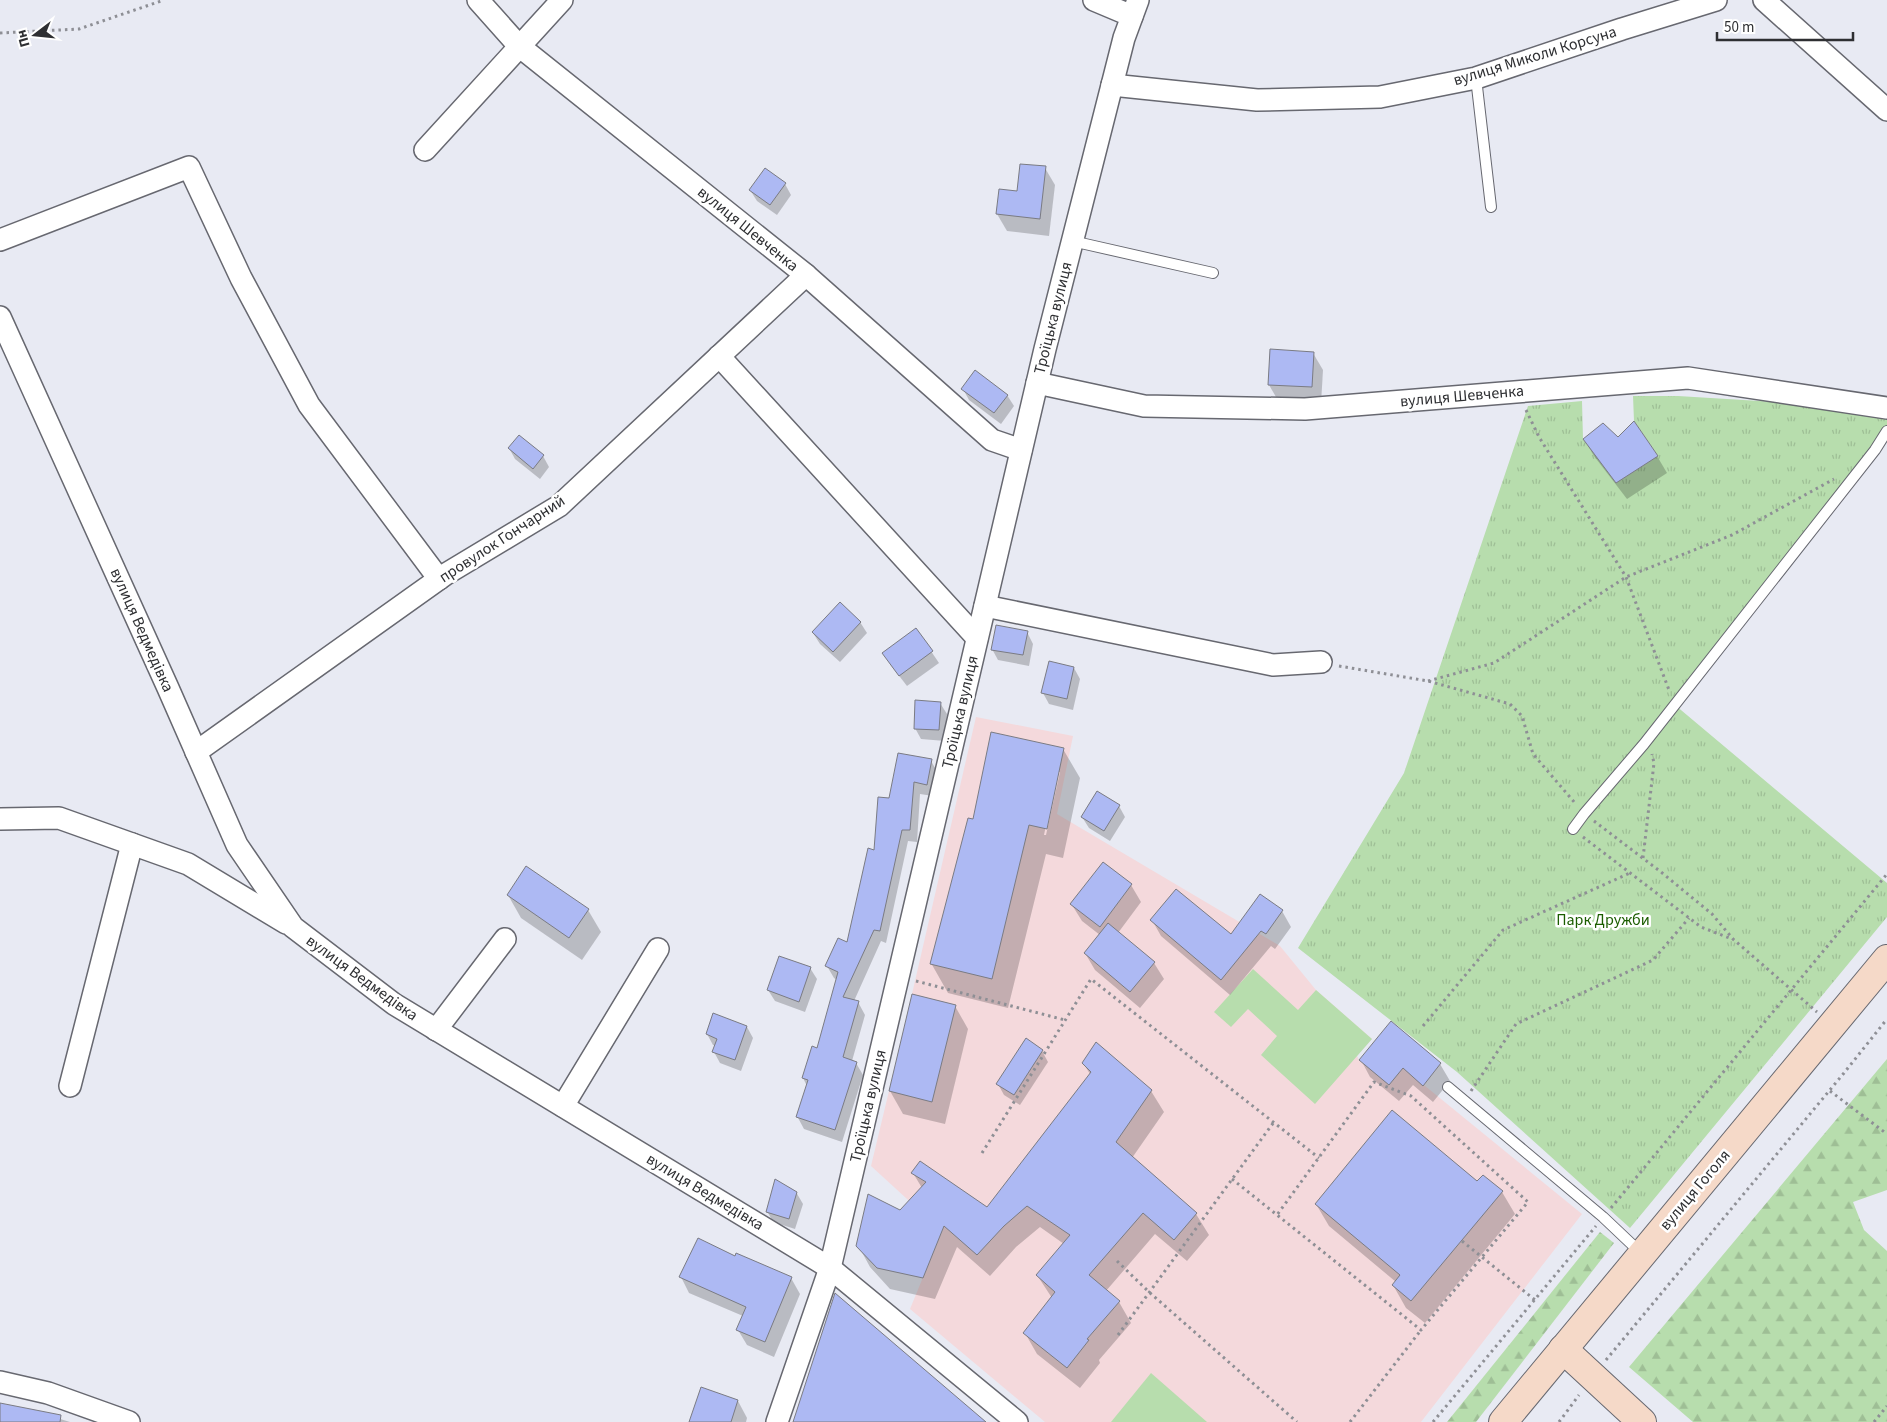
<svg xmlns="http://www.w3.org/2000/svg" width="1887" height="1422" font-family="'Source Sans 3',sans-serif">
	<style>
		.education { fill: #f4d9dc }
		.forest { fill: url(#forest-firs) }
		.park { fill: url(#park-tufts) }
		.garden { fill: #b7ddad }
		.shadow { fill: #0003; fill-rule: evenodd }
		.building { fill: #adb9f3; stroke: #7a7b83 }
		.lines { fill: none; stroke-linecap: round; stroke-linejoin: round }
		.lane-casing { stroke: #676870; stroke-width: 12 }
		.street-casing { stroke: #676870; stroke-width: 24 }
		.secondary-casing { stroke: #676870; stroke-width: 30 }
		.path { stroke: #8e8f95; stroke-width: 3; stroke-dasharray: 2.5 4; stroke-linecap: butt }
		.lane { stroke: #fff; stroke-width: 10 }
		.street { stroke: #fff; stroke-width: 21 }
		.secondary { stroke: #f5d9c8; stroke-width: 28 }
		.labels { text-anchor: middle; dominant-baseline: central; stroke-width: 5; stroke-linejoin: round; paint-order: stroke }
		.street-label { font-size: 16px; fill: #2e2f32; stroke: #fff }
		.park-label { font-size: 16px; fill: #1b5d00; stroke: #fff }
	</style>
	<defs>
		<pattern id="forest-firs" width="22" height="20" patternUnits="userSpaceOnUse" patternTransform="scale(1.25)"><rect width="22" height="20" fill="#b7ddad"/><path d="M5 1l3.5 6h-7zM16 11l3.5 6h-7z" fill="#9ebe95"/></pattern>
		<pattern id="park-tufts" width="24" height="20" patternUnits="userSpaceOnUse" patternTransform="scale(1.25)"><rect width="24" height="20" fill="#b7ddad"/><path d="M3 7l-1-3M5 7V3M7 7l1-3M15 17l-1-3M17 17v-4M19 17l1-3" fill="none" stroke="#9ebe95"/></pattern>
	</defs>
	<rect width="100%" height="100%" fill="#e8eaf3"/>
	<path class="education" d="M976,717L1073,736L1057,814L1280,946L1316,990L1372,1039L1357,1056L1359,1060L1389,1084L1403,1068L1582,1214L1421,1422H1045L910,1309L942,1231L871,1166L889,1091L932,1101L956,1005L912,994Z"/>
	<g class="forest">
		<path d="M1887,1059V1190L1853,1202L1864,1230L1887,1251V1422H1693L1629,1367Z"/>
		<path d="M1600,1232L1614,1243L1476,1422H1447Z"/>
	</g>
	<path class="park" d="M1633,396H1678L1887,409V428L1675,705L1887,883V917L1630,1228L1457,1072L1298,948L1404,773L1528,406L1582,401L1583,439L1616,483L1658,456L1634,421Z"/>
	<g class="garden">
		<path d="M1253,969L1298,1010L1316,990L1372,1039L1315,1104L1261,1055L1277,1036L1248,1009L1231,1027L1214,1012Z"/>
		<path d="M1151,1373L1207,1422H1111Z"/>
	</g>
	<g class="shadow">
		<path d="M1045,168L1055,185L1049,236L1007,231L997,214Z"/>
		<path d="M785,184L791,195L777,215L757,201L750,190Z"/>
		<path d="M1313,353L1323,370L1321,404L1279,402L1269,385Z"/>
		<path d="M963,389L1007,395L1014,406L1001,424L969,400Z"/>
		<path d="M1584,439H1618L1657,456L1667,473L1627,499L1594,456Z"/>
		<path d="M509,448L543,456L549,467L540,479L515,459Z"/>
		<path d="M860,622L867,633L840,662L820,644L813,633Z"/>
		<path d="M916,629L939,663L907,686L890,664Z"/>
		<path d="M1027,632L1033,644L1029,666L998,660L992,649Z"/>
		<path d="M1074,668L1080,679L1073,710L1049,704L1043,693Z"/>
		<path d="M940,703L947,714L945,741L921,739L915,728Z"/>
		<path d="M1063,749L1080,778L1063,858L1046,854L1008,1008L948,993L931,963L974,821ZM1057,772H1060L1046,835H1044Z"/>
		<path d="M931,761L938,773L933,796L920,794L917,842L908,841L886,943L881,941L854,1001L858,1002L865,1015L852,1061L856,1063L863,1075L842,1142L804,1129L797,1116L807,1086L803,1078L817,1050L837,980L834,978L827,966L848,944L890,799Z"/>
		<path d="M1119,806L1125,817L1110,841L1089,828L1082,817Z"/>
		<path d="M1103,864L1131,885L1141,902L1118,933L1154,963L1164,979L1140,1008L1095,970L1085,953L1100,935L1082,921L1072,905Z"/>
		<path d="M508,895L588,910L601,932L582,960L521,918Z"/>
		<path d="M1282,911L1291,927L1275,949L1271,946L1230,995L1161,936L1152,920L1231,936Z"/>
		<path d="M810,968L817,979L805,1012L775,1001L768,990Z"/>
		<path d="M955,1006L968,1029L945,1124L903,1114L890,1091Z"/>
		<path d="M1391,1023L1440,1064L1450,1081L1433,1102L1413,1085L1399,1101L1370,1077L1361,1060Z"/>
		<path d="M747,1027L753,1038L741,1071L720,1063L714,1052L716,1046L713,1045L707,1034Z"/>
		<path d="M1042,1051L1048,1062L1020,1105L1004,1095L998,1084Z"/>
		<path d="M1083,1063L1151,1091L1164,1112L1132,1158L1196,1214L1209,1235L1187,1261L1155,1234L1106,1291L1119,1302L1131,1323L1099,1360L1100,1363L1080,1388L1037,1354L1025,1333L1052,1298L1037,1275L1064,1244L1040,1227L1016,1247L990,1276L957,1247L935,1299L890,1289L870,1267L858,1245L900,1212L922,1188L913,1173L987,1209L1090,1074Z"/>
		<path d="M1477,1183L1502,1192L1515,1214L1425,1323L1406,1308L1393,1285L1396,1282L1329,1226L1316,1204Z"/>
		<path d="M796,1192L803,1204L795,1229L773,1222L767,1211Z"/>
		<path d="M735,1258L791,1278L800,1294L774,1357L747,1345L738,1330L743,1316L689,1293L681,1277Z"/>
		<path d="M738,1401L747,1418L746,1422H690Z"/>
		<path d="M0,1405L31,1410L70,1422H0Z"/>
	</g>
	<g class="building">
		<path d="M1020,164L1046,166L1040,219L996,214L999,189L1017,191Z"/>
		<path d="M765,168L786,183L770,205L749,190Z"/>
		<path d="M1270,349L1314,352L1312,387L1268,385Z"/>
		<path d="M975,370L1008,395L994,413L961,389Z"/>
		<path d="M1634,421L1658,456L1616,483L1583,439L1603,423L1618,437Z"/>
		<path d="M519,435L544,455L533,469L508,448Z"/>
		<path d="M840,602L861,622L833,652L812,632Z"/>
		<path d="M996,625L1028,631L1023,655L991,650Z"/>
		<path d="M916,628L933,651L899,676L882,653Z"/>
		<path d="M1049,661L1074,667L1067,699L1041,693Z"/>
		<path d="M915,700L941,702L939,730L914,729Z"/>
		<path d="M991,732L1064,748L1047,829L1029,825L992,979L930,964L968,818L973,819Z"/>
		<path d="M898,753L932,759L927,785L914,782L910,830H902L880,931L874,930L843,997L859,1001L843,1057L857,1062L835,1130L796,1117L808,1080L802,1078L812,1046L817,1048L838,972L825,966L838,938L847,942L868,848L874,850L878,797L889,798Z"/>
		<path d="M1097,791L1120,805L1104,831L1081,817Z"/>
		<path d="M1103,862L1132,884L1100,927L1070,904Z"/>
		<path d="M526,866L589,909L569,938L507,895Z"/>
		<path d="M1176,889L1231,934L1260,894L1283,910L1266,934L1261,931L1221,980L1150,920Z"/>
		<path d="M1108,923L1155,962L1130,992L1084,953Z"/>
		<path d="M779,956L811,967L799,1002L767,990Z"/>
		<path d="M912,994L956,1005L932,1102L889,1091Z"/>
		<path d="M713,1013L747,1026L735,1060L712,1052L717,1039L706,1034Z"/>
		<path d="M1391,1021L1441,1063L1423,1086L1403,1068L1389,1085L1359,1060Z"/>
		<path d="M1026,1038L1043,1050L1014,1095L996,1084Z"/>
		<path d="M1096,1042L1152,1090L1116,1142L1197,1213L1174,1240L1143,1213L1089,1275L1120,1301L1087,1339L1089,1340L1067,1368L1023,1333L1055,1292L1036,1275L1070,1235L1027,1206L1004,1226L977,1255L944,1226L923,1278L877,1268L856,1246L868,1194L900,1210L926,1182L911,1173L920,1161L987,1207L1091,1072L1082,1063Z"/>
		<path d="M1392,1110L1477,1181L1483,1175L1503,1191L1411,1301L1392,1285L1400,1275L1315,1204Z"/>
		<path d="M775,1179L797,1192L789,1219L766,1212Z"/>
		<path d="M698,1238L735,1256L736,1253L792,1277L765,1342L736,1330L746,1307L679,1277Z"/>
		<path d="M835,1293L986,1422H793Z"/>
		<path d="M701,1387L738,1400L731,1422H689Z"/>
		<path d="M0,1403L61,1415L60,1422H0Z"/>
	</g>
	<g class="lines">
		<g class="lane-casing">
			<g id="lane">
				<path d="M1476,78L1491,207"/>
				<path d="M1072,241L1213,273"/>
				<path d="M1573,829L1584,814L1644,744L1875,450L1887,431"/>
				<path d="M1448,1087L1603,1217L1641,1253"/>
			</g>
		</g>
		<g class="street-casing">
			<g id="street">
				<path d="M478,0L519,46L806,275L992,440L1021,450"/>
				<path d="M1094,0L1132,16"/>
				<path d="M1764,0L1887,110"/>
				<path d="M1112,85L1257,100L1380,97L1476,78L1622,29L1716,0"/>
				<path d="M425,150L562,0"/>
				<path d="M0,240L189,167L241,278L309,405L439,579"/>
				<path d="M0,317L168,688L237,845L293,927L394,1004L830,1268L1017,1422"/>
				<path d="M719,356L977,638"/>
				<path d="M1037,383L1144,406L1305,409L1688,378L1887,408"/>
				<path d="M985,606L1273,665L1321,662"/>
				<path d="M196,752L446,574L559,506L806,275"/>
				<path d="M0,819L59,818L188,864L286,923"/>
				<path d="M436,1030L505,939"/>
				<path d="M70,1086L132,844"/>
				<path d="M563,1106L658,949"/>
				<path d="M0,1382L48,1393L129,1422"/>
				<path d="M777,1422L830,1268L1045,349L1124,38L1138,0"/>
			</g>
		</g>
		<g class="secondary-casing">
			<g id="secondary">
				<path d="M1563,1349L1642,1422"/>
				<path d="M1503,1422L1887,959"/>
			</g>
		</g>
		<g class="path">
			<path d="M0,33L79,29L164,0"/>
			<path d="M1526,410L1539,437L1626,577L1669,690"/>
			<path d="M1339,666L1428,681L1510,704L1522,716L1533,754L1575,803"/>
			<path d="M1428,681L1494,663L1626,577L1732,535L1834,479"/>
			<path d="M1594,821L1661,872L1712,914L1733,939L1817,1012"/>
			<path d="M1583,837L1701,927L1732,939"/>
			<path d="M1643,858L1654,763L1652,754"/>
			<path d="M916,981L1065,1020"/>
			<path d="M1423,1026L1503,930L1630,873"/>
			<path d="M1471,1091L1516,1024L1653,960L1689,918"/>
			<path d="M1830,1091L1887,1134"/>
			<path d="M982,1153L1091,979L1319,1158"/>
			<path d="M1232,1179L1421,1330L1528,1202L1411,1096L1374,1082L1277,1215"/>
			<path d="M1611,1208L1887,874"/>
			<path d="M1462,1241L1535,1300"/>
			<path d="M1117,1261L1149,1292L1297,1422"/>
			<path d="M1118,1335L1274,1122"/>
			<path d="M1606,1360L1844,1073L1887,1019"/>
			<path d="M1350,1422L1421,1330"/>
			<path d="M1433,1422L1596,1226"/>
			<path d="M1559,1422L1579,1395"/>
			<path d="M1874,1422L1887,1406"/>
		</g>
		<use href="#lane" class="lane"/>
		<use href="#street" class="street"/>
		<use href="#secondary" class="secondary"/>
	</g>
	<g class="labels">
		<g class="street-label">
			<text transform="translate(1535 56) rotate(-17)">вулиця Миколи Корсуна</text>
			<text transform="translate(748 229) rotate(39)">вулиця Шевченка</text>
			<text transform="translate(1053 318) rotate(-76)">Троїцька вулиця</text>
			<text transform="translate(1462 396) rotate(-5)">вулиця Шевченка</text>
			<text transform="translate(502 539) rotate(-33)">провулок Гончарний</text>
			<text transform="translate(142 630) rotate(66)">вулиця Ведмедівка</text>
			<text transform="translate(960 712) rotate(-77)">Троїцька вулиця</text>
			<text transform="translate(362 978) rotate(36)">вулиця Ведмедівка</text>
			<text transform="translate(868 1106) rotate(-77)">Троїцька вулиця</text>
			<text transform="translate(1695 1190) rotate(-50)">вулиця Гоголя</text>
			<text transform="translate(705 1192) rotate(31)">вулиця Ведмедівка</text>
		</g>
		<g class="park-label">
			<text x="1603" y="920">Парк Дружби</text>
		</g>
	</g>
	<g transform="translate(35 35) rotate(254)" stroke="#ffffff" stroke-width="4" paint-order="stroke">
	<path d="M0-4L9 19L0 12L-9 19Z" fill="#2e2f32"/>
	<text y="-8" font-size="14" font-weight="bold" text-anchor="middle" fill="#2e2f32">Пн</text>
	</g>
	<path d="M1717 32v8h136v-8" fill="none" stroke="#2e2f32" stroke-width="2.5"/>
	<text x="1724" y="32" font-size="15" fill="#2e2f32" stroke="#ffffff" stroke-width="4" paint-order="stroke">50 m</text>
</svg>
